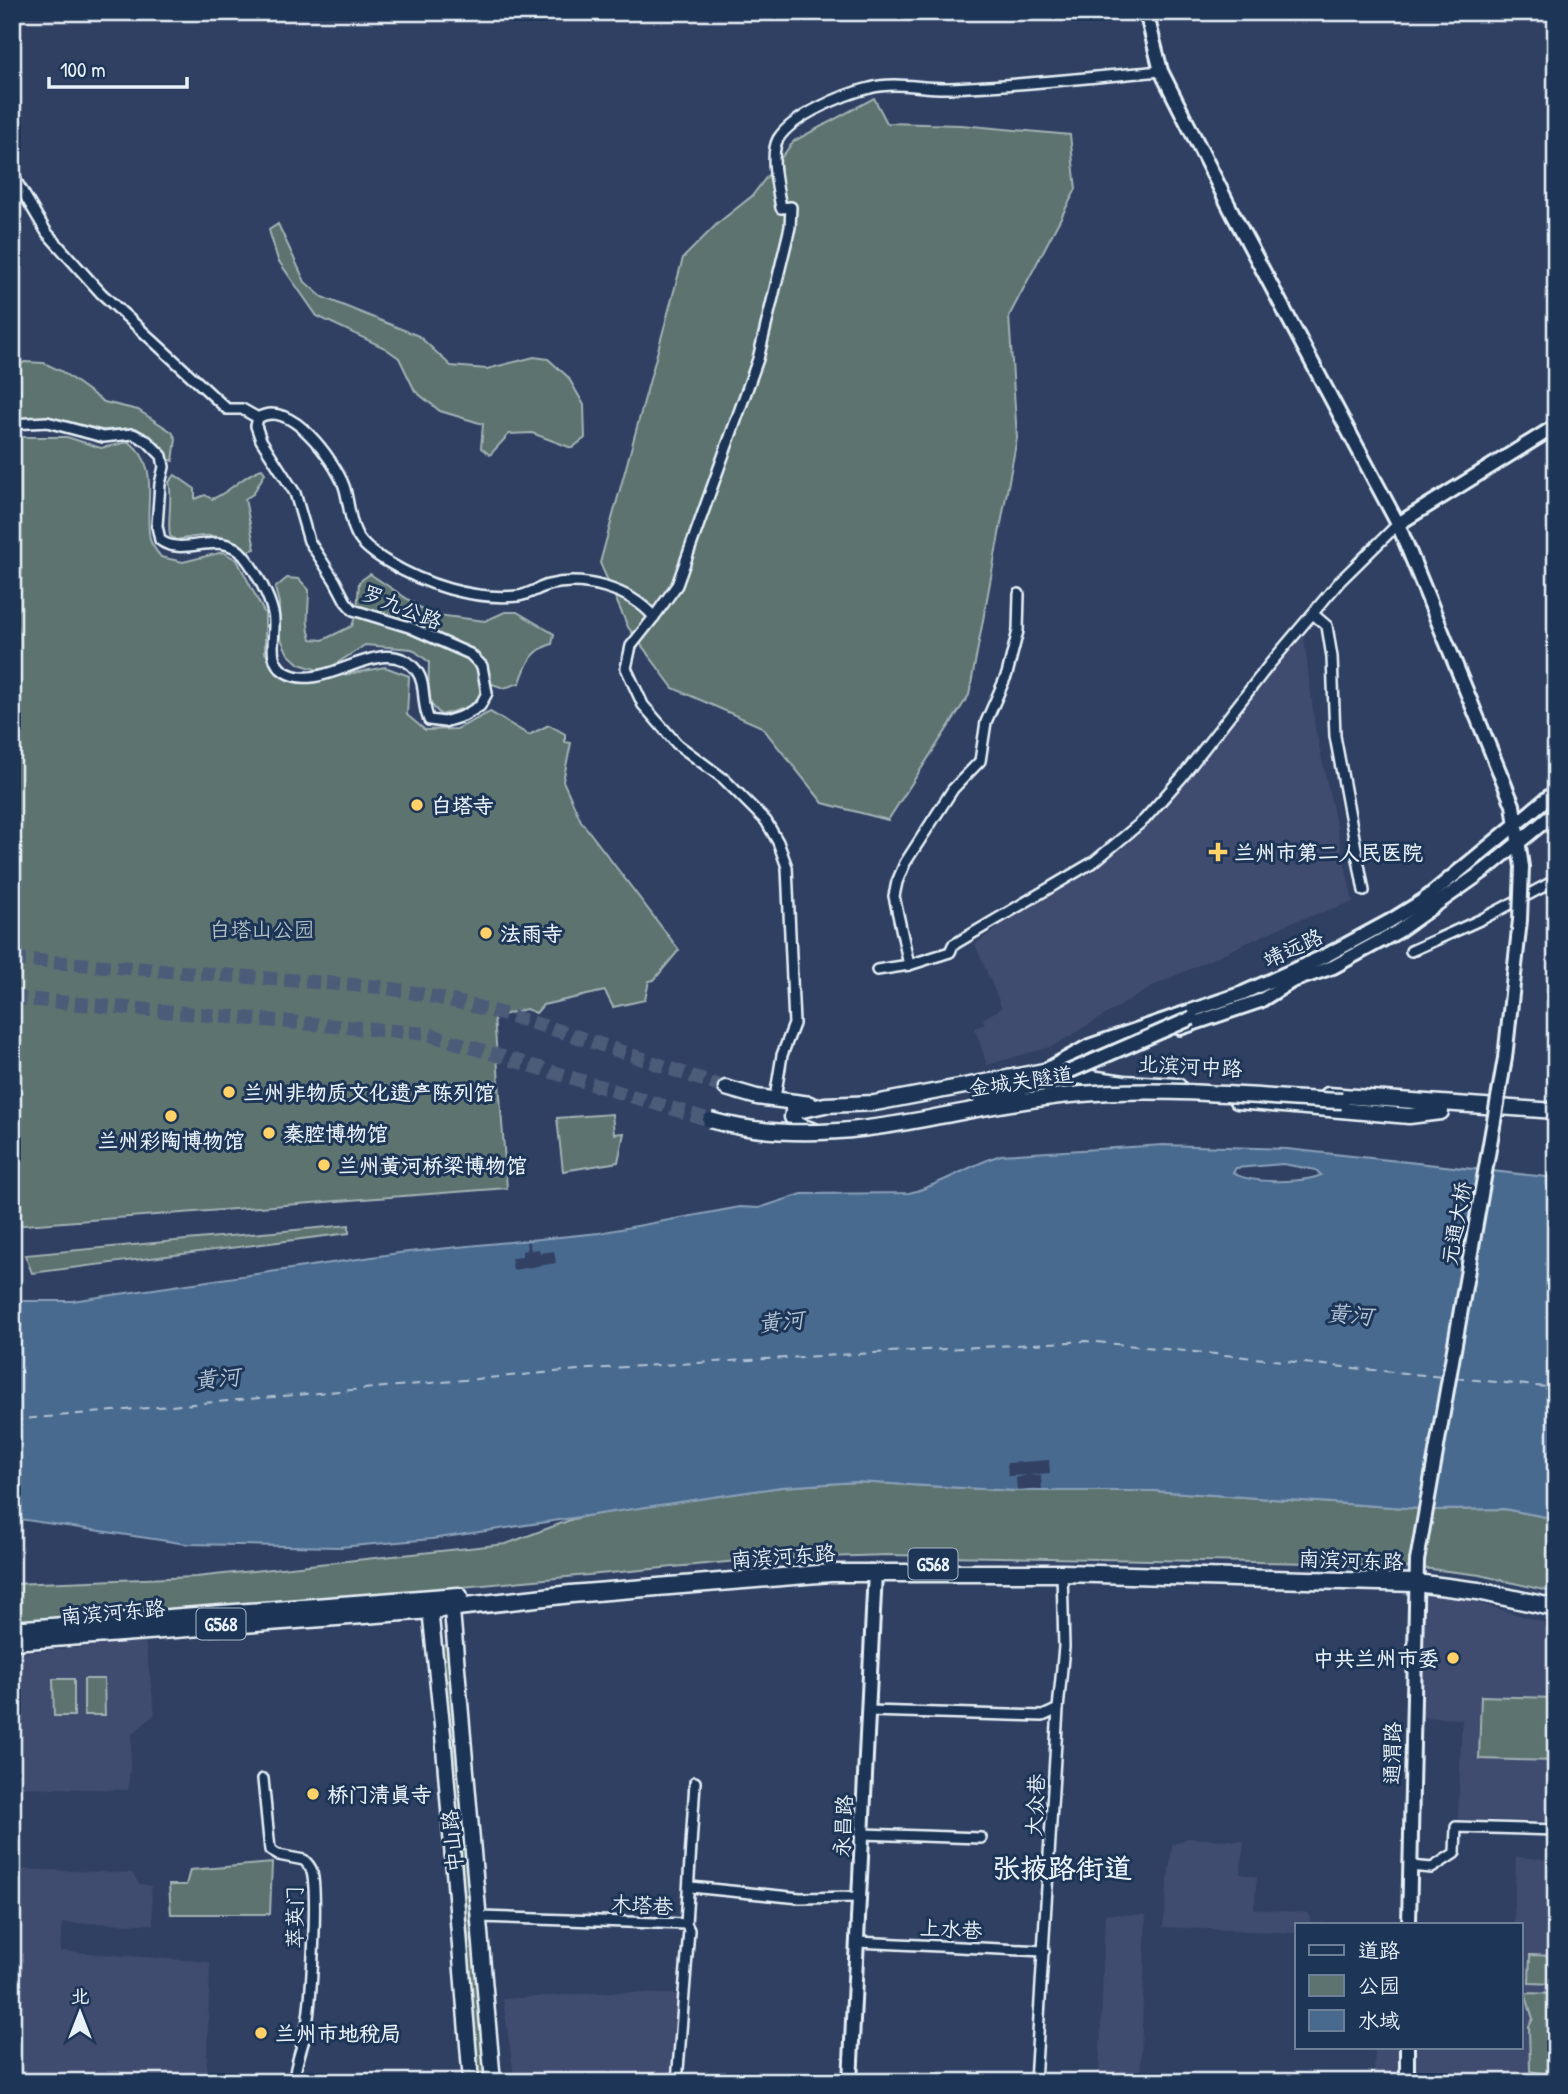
<svg xmlns="http://www.w3.org/2000/svg" width="1568" height="2094" font-family="'Patrick Hand','LXGW WenKai TC',sans-serif">
	<style>
		.built { fill: #414c6f }
		.green { fill: #5d736f; stroke: #a2b2b4; stroke-width: 2 }
		.water { fill: #496a8f; stroke: #89a0b9; stroke-width: 2; fill-rule: evenodd }
		.pier { fill: #304063 }
		.lines { fill: none; stroke-linecap: round; stroke-linejoin: round }
		.ferry { stroke: #b0c2d3; stroke-width: 2; stroke-dasharray: 9 7; stroke-linecap: butt }
		.primary-tunnel { stroke: #4c5b79; stroke-width: 14; stroke-dasharray: 14 7; stroke-linecap: butt }
		.street-casing { stroke: #e8f1f8; stroke-width: 14 }
		.secondary-casing { stroke: #e8f1f8; stroke-width: 18 }
		.primary-casing { stroke: #e8f1f8; stroke-width: 19 }
		.highway-casing { stroke: #e8f1f8; stroke-width: 21 }
		.street { stroke: #1d3557; stroke-width: 9 }
		.secondary { stroke: #1d3557; stroke-width: 12 }
		.primary { stroke: #1d3557; stroke-width: 14 }
		.highway { stroke: #1d3557; stroke-width: 16 }
		.secondary-bridge-casing { stroke: #e8f1f8; stroke-width: 18; stroke-linecap: butt }
		.primary-bridge-casing { stroke: #e8f1f8; stroke-width: 19; stroke-linecap: butt }
		.secondary-bridge { stroke: #1d3557; stroke-width: 12 }
		.primary-bridge { stroke: #1d3557; stroke-width: 14 }
		.poi-dot { fill: #ffd166; stroke: #1d3557; stroke-width: 2.5 }
		.labels { text-anchor: middle; dominant-baseline: central; stroke-width: 6; stroke-linejoin: round; paint-order: stroke }
		.shield { fill: #1d3557; stroke: #abb9c8; stroke-width: 2 }
		.shield-label { font-size: 19px; font-weight: bold; fill: #e8f1f8 }
		.street-label { font-size: 21px; fill: #e8f1f8; stroke: #1d3557 }
		.poi-label { font-size: 21px; font-weight: bold; fill: #e8f1f8; stroke: #1d3557; text-anchor: start }
		.park-label { font-size: 21px; fill: #b0bfc1; stroke: #1d3557 }
		.water-label { font-size: 23px; font-style: italic; fill: #b0c2d3; stroke: #1d3557 }
		.district-label { font-size: 28px; font-weight: bold; fill: #e8f1f8; stroke: #1d3557 }
	</style>
	<rect width="100%" height="100%" fill="#304063"/>
	<filter id="ink" filterUnits="userSpaceOnUse"><feTurbulence type="fractalNoise" baseFrequency=".0143" numOctaves="2"/><feDisplacementMap in="SourceGraphic" scale="14" xChannelSelector="R" yChannelSelector="G"/><feConvolveMatrix kernelMatrix="1 2 1 2 8 2 1 2 1" color-interpolation-filters="sRGB"/></filter>
	<g filter="url(#ink)">
		<g class="built">
			<path d="M1303,630L1315,728L1353,902L1292,922L1155,985L1053,1046L987,1065L975,1028L985,1024L983,1019L1002,1008L975,944L1010,920L1154,803Z"/>
			<path d="M1426,1588L1556,1626V1822L1458,1819L1462,1719L1421,1717Z"/>
			<path d="M145,1642L155,1714L132,1734L128,1790L22,1787L20,1653Z"/>
			<path d="M1188,1838L1244,1841L1240,1874L1257,1877L1254,1909L1309,1913L1310,1921L1333,1924H1297V1933L1163,1927L1172,1845Z"/>
			<path d="M1516,1857L1556,1860V2082H1374L1375,2047H1521V1924H1514Z"/>
			<path d="M12,1869L132,1873L139,1884L151,1886L153,1924L62,1923L60,1951L210,1962L206,2082H12Z"/>
			<path d="M1105,1914L1146,1915L1140,2082H1099Z"/>
			<path d="M612,1992L686,1995L683,2082H515L503,1999Z"/>
		</g>
		<g class="green">
			<path d="M874,98L887,123L961,125L1070,135L1076,189L1009,316L1017,438L969,695L888,820L823,803L762,727L673,688L628,627L600,563L683,258L718,223L752,196L794,141Z"/>
			<path d="M278,224L305,282L322,297L419,336L451,366L487,369L534,357L548,359L568,377L584,405L585,438L572,448L532,433L509,434L490,455L481,448L483,424L440,411L415,391L399,358L385,348L317,316L278,260L269,230Z"/>
			<path d="M24,362L44,363L61,371L104,402L138,410L172,432L176,439L173,461L167,459L159,444L136,428L102,430L53,418H12C12,400 6,372 24,362Z"/>
			<path d="M12,437H67L101,448L129,442C162,466 143,504 150,539C151,545 157,552 161,557L183,562L223,552L237,560L265,614V653L280,673L293,681L306,682L385,667L409,676L407,715L425,730L457,729L490,712L529,735L549,725L565,734V742L571,743L563,781L581,821L679,950L654,980L649,981L645,1000L613,1007L605,991L543,1005L536,1013L526,1009L494,1017L507,1188L12,1226Z"/>
			<path d="M262,469L265,473L253,494L245,499L255,549L248,551C217,532 211,534 176,540L170,536C167,518 173,500 169,482L175,475L195,489V499L205,495L212,499C231,492 242,475 262,469Z"/>
			<path d="M370,574L421,608L437,615L485,621L505,612H517L554,634L552,644C532,650 526,664 520,683L504,688L489,683L474,705L441,715L428,701L429,662L412,649L365,645L331,667L318,670L299,664L288,654L280,637L279,603L275,588L287,578L299,579L309,590C309,608 305,622 311,639L323,640L352,626L357,611L359,582Z"/>
			<path d="M612,1114L614,1134L624,1133L618,1162L563,1171L557,1118Z"/>
			<path d="M349,1225V1233L32,1273L25,1255Z"/>
			<path d="M856,1482L1017,1491H1154L1436,1510L1504,1509L1556,1519V1593L1480,1575L1431,1569L1312,1563L888,1555L759,1559L397,1593L12,1625V1584L196,1577L506,1544L573,1519L613,1510L781,1487Z"/>
			<path d="M451,1645L485,2081H476L441,1646Z"/>
			<path d="M53,1679H74V1716H54Z"/>
			<path d="M84,1679H104L105,1715H84Z"/>
			<path d="M1481,1696L1556,1698V1761L1479,1759Z"/>
			<path d="M272,1863L270,1914H171L169,1885H186L190,1870Z"/>
			<path d="M1530,1955L1556,1956V1984L1529,1983Z"/>
			<path d="M1525,1993L1556,1994V2076L1530,2071L1529,2026L1533,2019Z"/>
		</g>
		<path class="water" d="M1163,1145L1287,1149L1556,1178V1519L1504,1509L1436,1510L1154,1491H1017L856,1482L781,1487L432,1539L340,1547L187,1544L12,1518V1301H72L399,1253L599,1233L740,1207L759,1208L802,1194L909,1193C942,1185 969,1165 1001,1155ZM1283,1164L1316,1170L1321,1175C1302,1183 1252,1184 1233,1173L1236,1168Z"/>
		<g class="pier">
			<path d="M526,1242H529L531,1250L539,1249L540,1253L554,1251L556,1263L513,1270L511,1258L522,1257V1251L527,1250Z"/>
			<path d="M1049,1460L1050,1473L1029,1475L1041,1476L1042,1489L1017,1491L1016,1478L1027,1475L1008,1476L1007,1463Z"/>
		</g>
		<g class="lines">
			<g class="ferry">
				<path d="M1456,1378L1556,1388"/>
				<path d="M12,1420L589,1369L1086,1341L1443,1377"/>
			</g>
			<g class="primary-tunnel">
				<path d="M12,959L380,987C500,1005 612,1049 726,1088"/>
				<path d="M12,998L428,1034L710,1120"/>
			</g>
			<g class="street-casing">
				<g id="street">
					<path d="M12,174L47,233L101,293L227,409H242L258,418"/>
					<path d="M12,424L47,422L103,437L133,434L147,441L162,456L164,467L160,484L157,526L160,540C184,559 221,527 244,556C255,570 269,595 273,613C278,631 264,660 285,672C324,696 384,629 416,670C427,684 421,704 429,720L444,722L463,716L480,706L487,693L482,666L470,654L409,627L353,610L346,602L335,581L309,541L295,493L261,440L256,426L258,418C290,398 334,460 344,486C349,501 349,519 356,533C361,545 376,555 386,561C425,585 472,600 518,596C528,595 538,588 548,585C584,576 630,589 654,617L631,646L626,668L643,705L677,744L724,779L766,821L778,842L787,867L794,1024L782,1055L775,1098"/>
					<path d="M1313,614L1327,626L1332,657L1335,736L1364,891"/>
					<path d="M654,617L677,585L758,359L790,227L791,207L781,208C778,189 769,156 778,139C792,116 844,94 870,88C896,81 922,89 949,88C1019,86 1091,77 1161,71"/>
					<path d="M1411,951L1482,919L1556,880"/>
					<path d="M909,965L894,896L897,882L905,863L953,789L980,761L986,722L1007,674L1018,631L1019,594"/>
					<path d="M877,970L909,965L950,952L953,945L1095,861L1144,820L1182,777L1269,665L1340,581L1398,524"/>
					<path d="M868,1711L1043,1716L1058,1709"/>
					<path d="M263,1779L270,1850L278,1855L304,1860C305,1861 310,1867 311,1869C319,1888 311,2011 305,2035C301,2052 295,2064 294,2082"/>
					<path d="M862,1834L981,1838"/>
					<path d="M1410,1866L1432,1868L1455,1853L1456,1827L1556,1830"/>
					<path d="M691,1887L800,1898L859,1897"/>
					<path d="M480,1917L686,1924L689,1930L677,2082"/>
					<path d="M686,1924L695,1782"/>
					<path d="M857,1942L1044,1951"/>
					<path d="M1035,2082L1058,1709L1064,1647L1062,1573"/>
				</g>
			</g>
			<g class="secondary-casing">
				<g id="secondary">
					<path d="M1146,12L1161,71L1233,214L1398,524L1513,805L1522,867"/>
					<path d="M1398,524L1556,426"/>
					<path d="M1180,1028L1260,1001L1292,981L1333,967L1397,932L1485,870L1556,812"/>
					<path d="M1046,1097L1077,1071"/>
					<path d="M1030,1099L1044,1071L1089,1046L1243,993L1327,955L1390,921L1424,900L1556,791"/>
					<path d="M1409,1924L1417,1561"/>
					<path d="M850,2082L875,1572"/>
					<path d="M1407,2082V2047"/>
				</g>
			</g>
			<g class="primary-casing">
				<g id="primary">
					<path d="M726,1088L757,1097L810,1104"/>
					<path d="M1328,1095L1556,1111"/>
					<path d="M1237,1101L1409,1116L1441,1112"/>
					<path d="M815,1131L797,1125L792,1117L793,1112L825,1105L875,1103L1044,1071L1124,1083L1178,1086"/>
					<path d="M429,1599L443,1735L471,2082"/>
					<path d="M451,1599L493,2082"/>
				</g>
			</g>
			<g class="highway-casing">
				<g id="highway">
					<path d="M12,1630L459,1596"/>
					<path d="M12,1641L431,1610L571,1594L831,1573H1062L1416,1583L1478,1591L1556,1608"/>
				</g>
			</g>
			<use href="#street" class="street"/>
			<use href="#secondary" class="secondary"/>
			<use href="#primary" class="primary"/>
			<use href="#highway" class="highway"/>
			<g class="secondary-bridge-casing">
				<g id="secondary-bridge">
					<path d="M980,1104L1061,1075L1192,1018"/>
					<path d="M1417,1561L1505,1058L1520,920L1522,867"/>
				</g>
			</g>
			<g class="primary-bridge-casing">
				<path id="primary-bridge" d="M710,1120C835,1155 948,1106 1071,1095C1161,1086 1252,1097 1342,1101"/>
			</g>
			<use href="#secondary-bridge" class="secondary-bridge"/>
			<use href="#primary-bridge" class="primary-bridge"/>
		</g>
	</g>
	<g class="poi-dot">
		<circle cx="417" cy="805" r="7"/>
		<path d="M1214.5 841.5h7v7h7v7h-7v7h-7v-7h-7v-7h7z"/>
		<circle cx="486" cy="933" r="7"/>
		<circle cx="229" cy="1092" r="7"/>
		<circle cx="171" cy="1116" r="7"/>
		<circle cx="269" cy="1133" r="7"/>
		<circle cx="324" cy="1165" r="7"/>
		<circle cx="1453" cy="1658" r="7"/>
		<circle cx="313" cy="1794" r="7"/>
		<circle cx="261" cy="2033" r="7"/>
	</g>
	<g class="labels">
		<g class="shield">
			<rect x="908.5" y="1548.5" width="49" height="31" rx="5"/>
			<rect x="196.5" y="1608.5" width="49" height="31" rx="5"/>
		</g>
		<g class="shield-label">
			<text x="933" y="1564">G568</text>
			<text x="221" y="1624">G568</text>
		</g>
		<g class="street-label">
			<text transform="translate(402 607) rotate(22)">罗九公路</text>
			<text transform="translate(1293 948) rotate(-25)">靖远路</text>
			<text transform="translate(1190 1066) rotate(3)">北滨河中路</text>
			<text transform="translate(1021 1081) rotate(-8)">金城关隧道</text>
			<text transform="translate(1456 1223) rotate(-80)">元通大桥</text>
			<text transform="translate(783 1556) rotate(-4)">南滨河东路</text>
			<text transform="translate(1351 1560) rotate(2)">南滨河东路</text>
			<text transform="translate(113 1612) rotate(-5)">南滨河东路</text>
			<text transform="translate(1392 1753) rotate(-89)">通渭路</text>
			<text transform="translate(1035 1805) rotate(-87)">大众巷</text>
			<text transform="translate(843 1826) rotate(-87)">永昌路</text>
			<text transform="translate(452 1841) rotate(-95)">中山路</text>
			<text transform="translate(642 1905) rotate(3)">木塔巷</text>
			<text transform="translate(294 1917) rotate(-90)">萃英门</text>
			<text transform="translate(951 1929) rotate(3)">上水巷</text>
		</g>
		<g class="poi-label">
			<text x="431" y="805">白塔寺</text>
			<text x="1234" y="852">兰州市第二人民医院</text>
			<text x="500" y="933">法雨寺</text>
			<text x="243" y="1092">兰州非物质文化遗产陈列馆</text>
			<text x="283" y="1133">秦腔博物馆</text>
			<text x="171" y="1140" text-anchor="middle">兰州彩陶博物馆</text>
			<text x="338" y="1165">兰州黄河桥梁博物馆</text>
			<text x="1439" y="1658" text-anchor="end">中共兰州市委</text>
			<text x="327" y="1794">桥门清真寺</text>
			<text x="275" y="2033">兰州市地税局</text>
		</g>
		<g class="park-label">
			<text x="262" y="929">白塔山公园</text>
		</g>
		<g class="water-label">
			<text transform="translate(1350 1314) rotate(5)">黄河</text>
			<text transform="translate(781 1321) rotate(-6)">黄河</text>
			<text transform="translate(217 1378) rotate(-6)">黄河</text>
		</g>
		<g class="district-label">
			<text x="1062" y="1868">张掖路街道</text>
		</g>
	</g>
	<rect width="1568" height="2094" fill="none" stroke="#1d3557" stroke-width="42"/>
	<rect x="21" y="21" width="1526" height="2052" fill="none" stroke="#e8f1f8" stroke-width="2.5" filter="url(#ink)"/>
	<rect x="1295" y="1923" width="228" height="126" fill="#1d3557" stroke="#6e8097" stroke-width="2"/>
	<rect x="1309" y="1945" width="35" height="10" fill="#1d3557" stroke="#6e8097" stroke-width="2"/>
	<text x="1358" y="1958" font-size="21" fill="#e8f1f8">道路</text>
	<rect x="1309" y="1975" width="35" height="21" fill="#5d736f" stroke="#6e8097" stroke-width="2"/>
	<text x="1358" y="1993" font-size="21" fill="#e8f1f8">公园</text>
	<rect x="1309" y="2010" width="35" height="21" fill="#496a8f" stroke="#6e8097" stroke-width="2"/>
	<text x="1358" y="2028" font-size="21" fill="#e8f1f8">水域</text>
	<g transform="translate(80 2013)" stroke="#1d3557" stroke-width="5" paint-order="stroke">
	<path d="M0-5L12 26L0 18L-12 26Z" fill="#e8f1f8"/>
	<text y="-10" font-size="19" font-weight="bold" text-anchor="middle" fill="#e8f1f8">北</text>
	</g>
	<path d="M49 77v10h138v-10" fill="none" stroke="#e8f1f8" stroke-width="3.5"/>
	<text x="60" y="77" font-size="21" fill="#e8f1f8" stroke="#1d3557" stroke-width="5" paint-order="stroke">100 m</text>
</svg>
